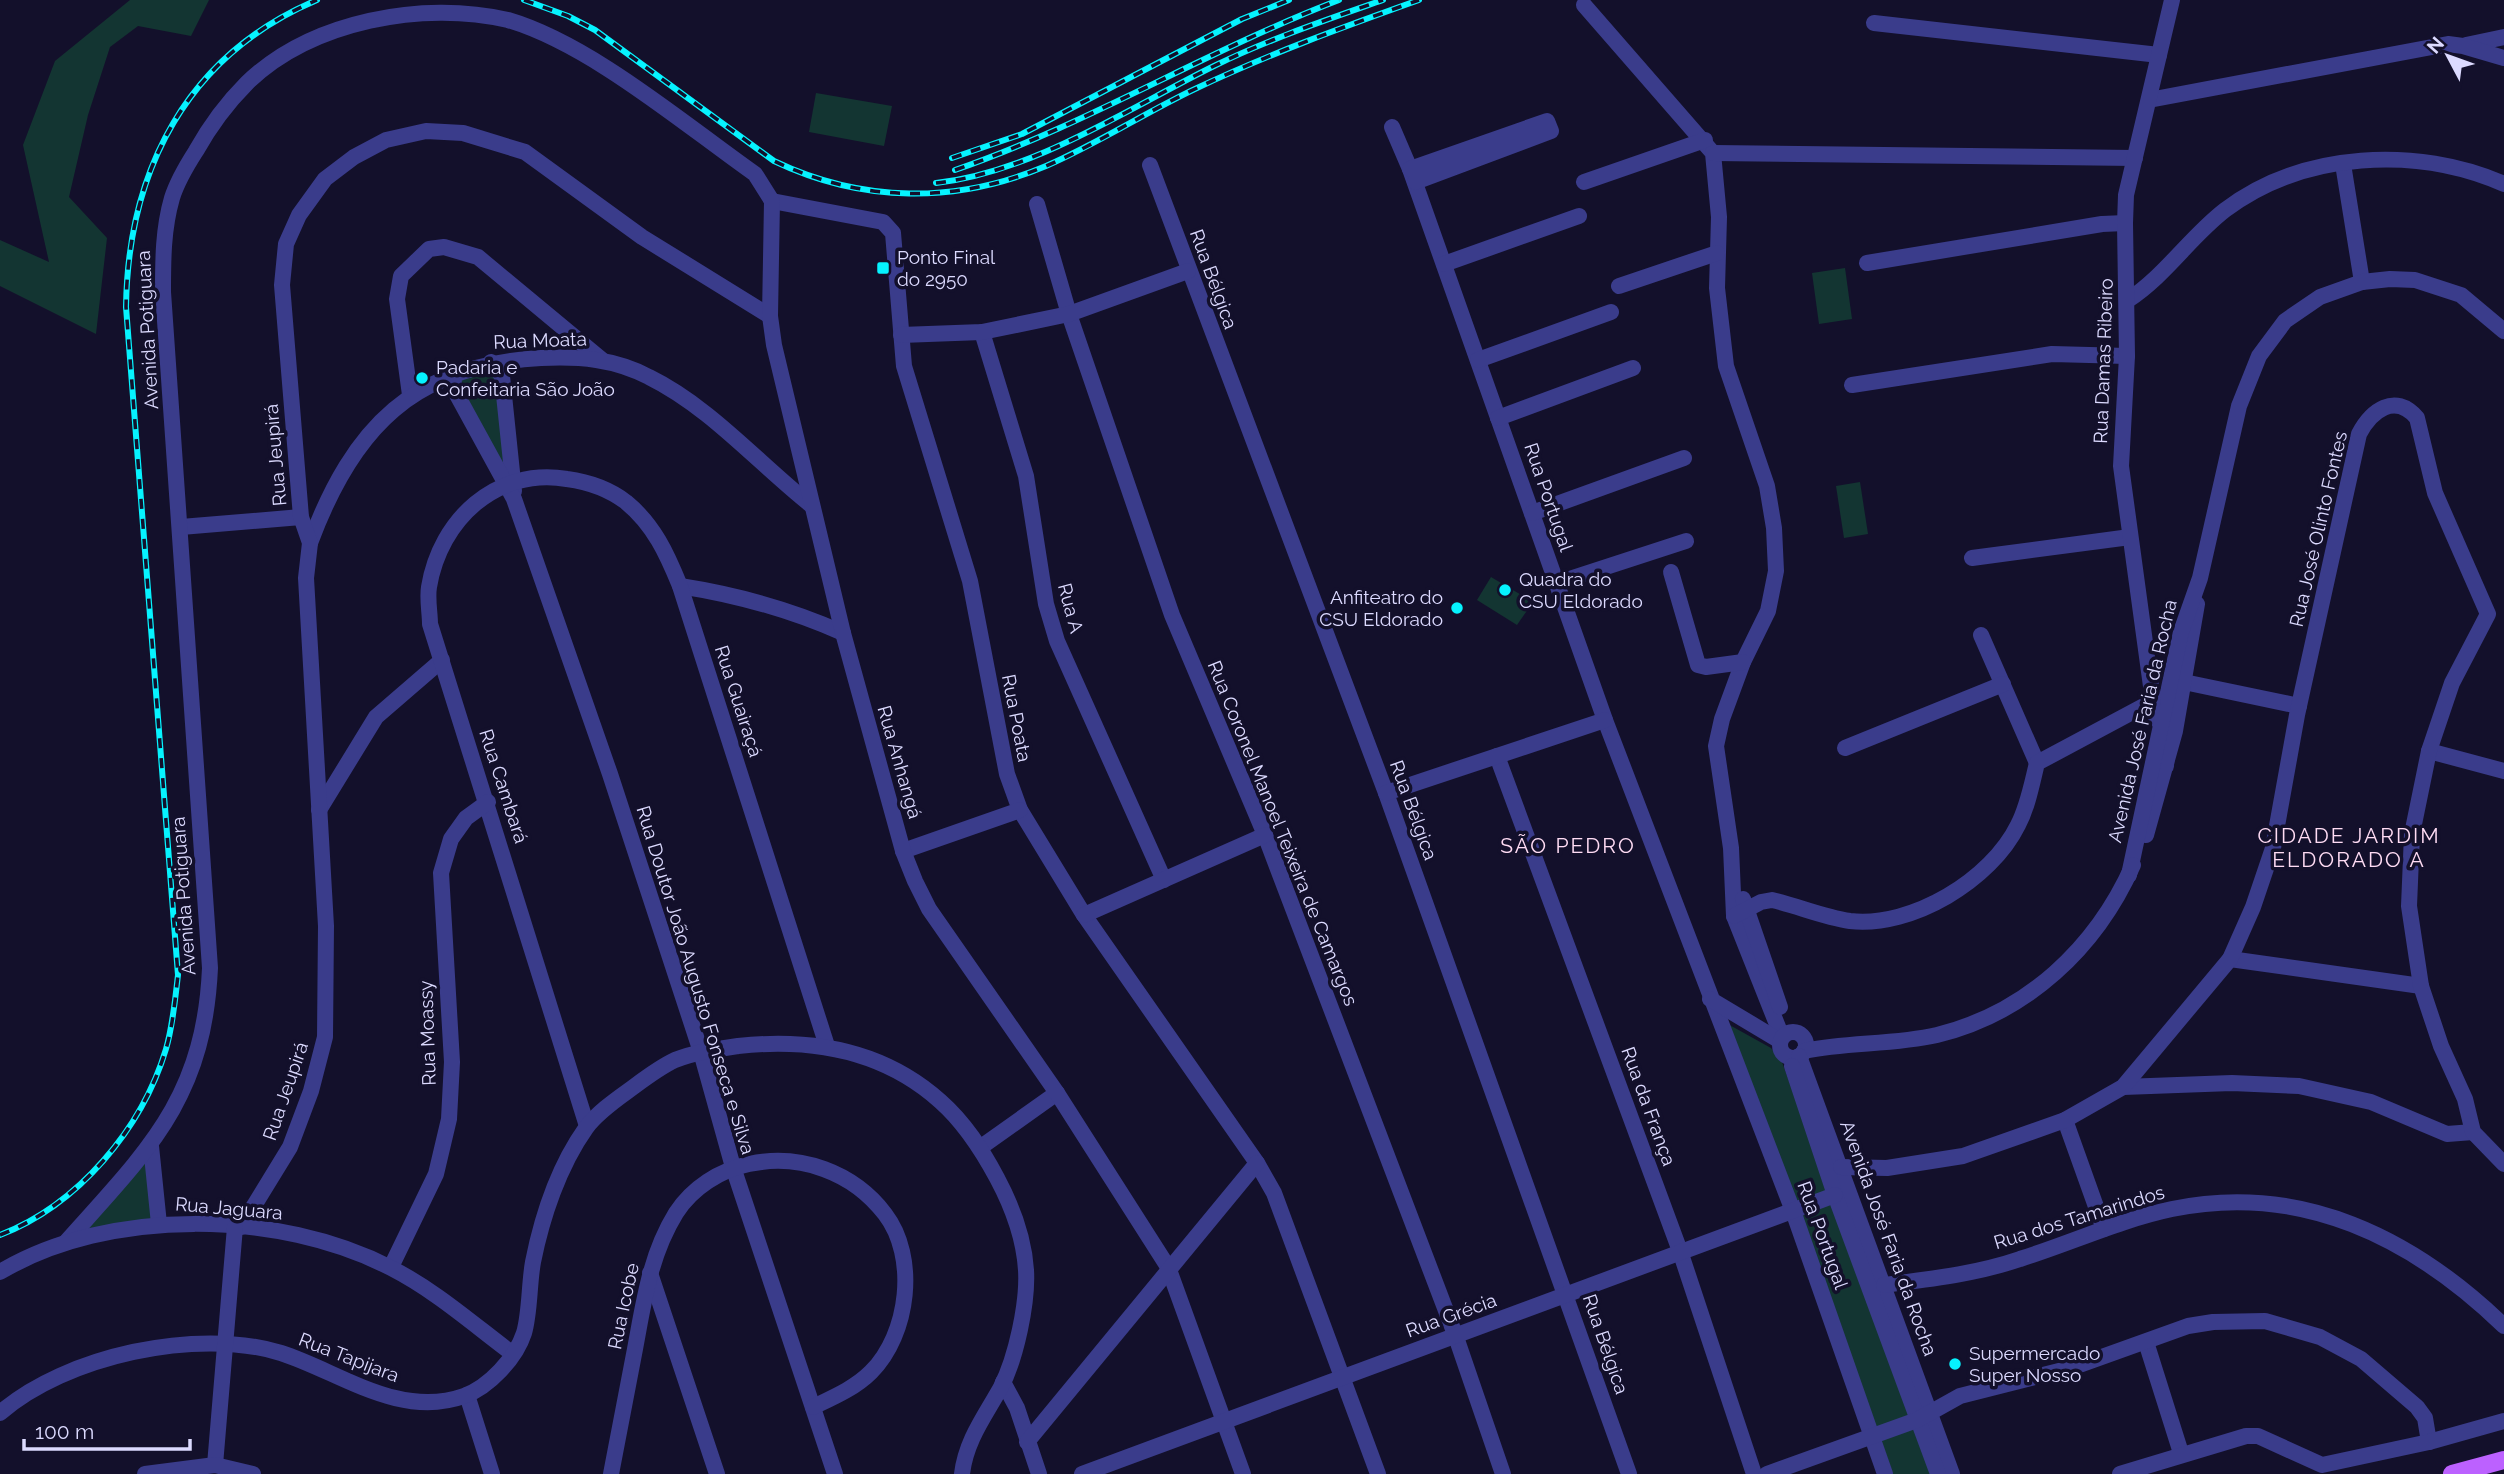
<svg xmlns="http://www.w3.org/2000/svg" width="2504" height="1474" font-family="Raleway,sans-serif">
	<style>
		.green { fill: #133532 }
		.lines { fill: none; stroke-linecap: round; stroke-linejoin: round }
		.minor { stroke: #3a3c8b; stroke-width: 16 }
		.major { stroke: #bc61ff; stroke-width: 18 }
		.rail-casing { stroke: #06f3ff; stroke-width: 6 }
		.rail { stroke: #13102b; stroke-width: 3.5; stroke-dasharray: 10; stroke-linecap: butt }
		.poi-dot { fill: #06f3ff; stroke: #13102b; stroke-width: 2.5 }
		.labels { text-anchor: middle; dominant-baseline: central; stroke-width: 7; stroke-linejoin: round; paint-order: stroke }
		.poi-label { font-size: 19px; fill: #dcdaff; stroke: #13102b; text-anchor: start }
		.street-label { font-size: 19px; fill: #dcdaff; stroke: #13102b }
		.neighbourhood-label { font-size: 21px; letter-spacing: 2px; fill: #ffdcf4; stroke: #13102b }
	</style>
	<rect width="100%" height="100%" fill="#13102b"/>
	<g class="green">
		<path d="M130,0H209L191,36L138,26L110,47L88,115L69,197L107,238L96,334L0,286V240L49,262L23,145L55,61Z"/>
		<path d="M816,93L892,106L884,146L809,132Z"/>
		<path d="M1845,268L1852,319L1819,324L1812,273Z"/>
		<path d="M489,364L498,378L507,478L454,375Z"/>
		<path d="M1860,482L1868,534L1844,538L1836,486Z"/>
		<path d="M1491,577L1533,602L1517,625L1477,600Z"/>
		<path d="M1726,1023L1771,1048L1782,1062L1933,1474H1893L1802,1217Z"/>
		<path d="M147,1159L152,1221L80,1234Z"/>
	</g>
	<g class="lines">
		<g class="minor">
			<path d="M1584,5L1713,153L1719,217L1717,288L1726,366L1767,486L1774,528L1776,571L1768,611L1743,662L1722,719L1716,746L1731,848L1734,916L1782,1037"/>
			<path d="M1874,23L2159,55"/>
			<path d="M2466,45L2504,37"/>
			<path d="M2149,100L2448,44L2463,46L2504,58"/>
			<path d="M1392,127L1410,169L1605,720L1793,1211L1885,1474"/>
			<path d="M1713,153L2135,158"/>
			<path d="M2343,164L2362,282"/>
			<path d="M1150,165L1386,793L1629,1474"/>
			<path d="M1410,169L1547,121L1551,131L1415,182"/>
			<path d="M1584,182L1705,140"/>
			<path d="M772,201L883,222L893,233L904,366L970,581L1007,774L1020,810L1084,915L1257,1163L1274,1193L1378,1474"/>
			<path d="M1037,204L1069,314L1172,615L1265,835L1456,1337L1503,1474"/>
			<path d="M1867,263L2102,224L2125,223"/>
			<path d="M1444,264L1579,216"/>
			<path d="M1619,286L1717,253"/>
			<path d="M2128,300C2165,276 2190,237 2225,210C2303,151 2417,146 2504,184"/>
			<path d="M982,332L1026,476L1046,604L1057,641L1164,880"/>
			<path d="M901,335L982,332L1069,314L1188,271"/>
			<path d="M1478,360L1611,312"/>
			<path d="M491,362L502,376L514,491"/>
			<path d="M452,374L456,393L514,499L610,774L701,1052L733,1167L835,1474"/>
			<path d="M1852,385L2052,354L2127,356"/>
			<path d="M410,395L397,299L401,276L429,249L444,247L478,257L602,360"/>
			<path d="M1498,418L1633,368"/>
			<path d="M1532,513L1684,458"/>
			<path d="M181,527L301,517"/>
			<path d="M310,543C353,427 414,365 541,358C579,356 615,359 649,377C710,407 758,463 811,505"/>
			<path d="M1972,558L2130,537"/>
			<path d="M1671,572L1698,665L1706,667L1743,662"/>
			<path d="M1557,583L1686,541"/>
			<path d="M680,586C738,595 789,609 843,633"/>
			<path d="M1981,635L2037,763"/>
			<path d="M2179,674L2184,682L2299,706"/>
			<path d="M1845,748L2003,684"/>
			<path d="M2429,751L2504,771"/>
			<path d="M1497,756L1680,1251L1754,1474"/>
			<path d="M2166,766L2168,735L2156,717L2153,701L2121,466L2127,356L2125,223L2126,195L2172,0"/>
			<path d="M1386,793L1605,720"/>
			<path d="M319,810L376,717L442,660"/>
			<path d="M2146,835L2175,731L2197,604"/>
			<path d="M903,851L1020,810"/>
			<path d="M2129,875L2181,632L2200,578L2239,406L2259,356L2285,321L2320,297L2362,282L2390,279L2415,280L2461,295L2504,331"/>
			<path d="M1743,899L1780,1007"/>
			<path d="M1084,915L1265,835"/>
			<path d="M1734,916L1761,902L1772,900C1798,906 1823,917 1850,921C1912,928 1991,880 2018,825C2028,806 2032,783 2037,763L2153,701"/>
			<path d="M2230,959L2421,986"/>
			<path d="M1710,999L1780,1041"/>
			<circle cx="1793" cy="1045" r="13"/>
			<path d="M1804,1051C1848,1042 1893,1045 1937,1035C2027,1013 2096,948 2133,865"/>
			<path d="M1799,1056L1952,1474"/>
			<path d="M1792,1066L1835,1195L1938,1474"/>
			<path d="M2123,1087L2232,1083L2299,1086L2371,1102L2447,1134L2473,1132"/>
			<path d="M2065,1120L2104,1229"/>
			<path d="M587,1126L430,624C430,613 427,599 429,587C440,520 496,467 567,479C589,482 609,489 626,502C654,525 667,554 680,586L827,1046"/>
			<path d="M151,1146L159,1224"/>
			<path d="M981,1147L1057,1093"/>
			<path d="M1841,1167L1887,1168L1963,1156L2065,1120L2123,1087L2230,959L2253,907L2273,848L2297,715L2359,434C2371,411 2395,392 2417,418L2435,493L2488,614L2452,683L2429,751L2412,834L2409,906L2421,986L2441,1046L2465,1099L2473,1132L2504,1164"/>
			<path d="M241,1227L290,1147L311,1091L325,1037L326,926L306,578L310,543L301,517L282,285L286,244L299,215L325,179L354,157L386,140L426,131L463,133L525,152L642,237L770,316"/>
			<path d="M66,1242C148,1150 204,1099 210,968L163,292C163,260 163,229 172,198C177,182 187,165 196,151C210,126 226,104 247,83C311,21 423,0 508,20C590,44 684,124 755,174L772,201L770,316L774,345L843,633L903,851L915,881L929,909L1057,1093L1168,1267L1243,1474"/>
			<path d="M391,1267L436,1174L449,1119L452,1062L441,873L451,839L466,818L488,802"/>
			<path d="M0,1272C109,1207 279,1210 391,1268C436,1291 474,1325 513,1354"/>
			<path d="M650,1273L717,1474"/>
			<path d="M1884,1285C1930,1279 1976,1274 2020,1259C2071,1243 2120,1220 2172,1209C2301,1182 2413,1238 2504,1326"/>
			<path d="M2146,1342L2181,1453"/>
			<path d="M1003,1382L1017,1408L1039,1474"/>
			<path d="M467,1395L492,1474"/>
			<path d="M0,1413C65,1356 197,1327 281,1353C340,1372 399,1419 464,1396C489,1387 516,1358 524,1333C530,1313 529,1284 533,1262C542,1217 559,1166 586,1128C596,1114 614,1101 628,1091C643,1080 658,1068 675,1060C695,1052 717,1049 738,1046C812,1038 883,1050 940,1101C965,1123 982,1150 997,1178C1012,1206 1024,1238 1026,1270C1028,1303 1016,1358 1001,1387C985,1416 966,1440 962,1474"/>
			<path d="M1027,1442L1257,1163"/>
			<path d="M215,1465L235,1227"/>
			<path d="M145,1474L215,1465L253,1474"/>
			<path d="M611,1474C619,1432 627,1391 635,1349C644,1301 650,1255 676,1213C692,1188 720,1170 749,1164C800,1153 853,1172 885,1214C918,1257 909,1334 871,1372C855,1388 834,1397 813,1407"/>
			<path d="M1082,1474L1835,1195"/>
			<path d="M1767,1474L1917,1420L1960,1396L2071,1368L2188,1326L2213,1322L2265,1321L2320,1337L2361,1359L2417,1407L2425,1418L2429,1442"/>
			<path d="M2120,1474L2246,1436H2258L2322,1465L2429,1442L2504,1421"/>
		</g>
		<path class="major" d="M2452,1474L2504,1460"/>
		<g class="rail-casing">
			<g id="rail">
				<path d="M524,0L568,16L595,30L774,161C862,203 956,204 1046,166C1097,144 1146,112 1197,88C1269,54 1343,27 1419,0"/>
				<path d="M952,158L1022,134L1242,19L1289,0"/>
				<path d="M955,170C1088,124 1208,50 1339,0"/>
				<path d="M936,183C1033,172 1127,109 1214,66C1269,39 1326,20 1383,0"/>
				<path d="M0,1235C78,1205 142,1129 166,1049C173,1025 175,1000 178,975L126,307C128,170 187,55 317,0"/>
			</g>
		</g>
		<use href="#rail" class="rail"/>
	</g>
	<g class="poi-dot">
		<rect x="876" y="261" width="14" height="14" rx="3.5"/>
		<circle cx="422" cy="378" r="7"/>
		<circle cx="1505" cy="590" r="7"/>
		<circle cx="1457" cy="608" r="7"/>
		<circle cx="1955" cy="1364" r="7"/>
	</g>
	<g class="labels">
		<g class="poi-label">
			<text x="897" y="257">Ponto Final<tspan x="897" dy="22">do 2950</tspan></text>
			<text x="436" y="367">Padaria e<tspan x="436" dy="22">Confeitaria São João</tspan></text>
			<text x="1519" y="579">Quadra do<tspan x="1519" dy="22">CSU Eldorado</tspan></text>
			<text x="1443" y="597" text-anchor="end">Anfiteatro do<tspan x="1443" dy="22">CSU Eldorado</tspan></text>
			<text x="1969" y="1353">Supermercado<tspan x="1969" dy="22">Super Nosso</tspan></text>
		</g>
		<g class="street-label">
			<text transform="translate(1214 279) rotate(70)">Rua Bélgica</text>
			<text transform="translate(147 330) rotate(-93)">Avenida Potiguara</text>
			<text transform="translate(540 340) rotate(-2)">Rua Moata</text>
			<text transform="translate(2103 361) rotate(-88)">Rua Damas Ribeiro</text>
			<text transform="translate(275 455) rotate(-95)">Rua Jeupirá</text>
			<text transform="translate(1549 497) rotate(71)">Rua Portugal</text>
			<text transform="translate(2318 529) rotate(-77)">Rua José Olinto Fontes</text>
			<text transform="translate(1071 608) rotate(75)">Rua A</text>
			<text transform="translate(739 701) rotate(72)">Rua Guairaçá</text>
			<text transform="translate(1017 718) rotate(79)">Rua Poata</text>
			<text transform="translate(2142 721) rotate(-77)">Avenida José Faria da Rocha</text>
			<text transform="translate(900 762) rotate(74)">Rua Anhangá</text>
			<text transform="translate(504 786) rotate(72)">Rua Cambará</text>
			<text transform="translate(1414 810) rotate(70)">Rua Bélgica</text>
			<text transform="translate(1283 833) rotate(68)">Rua Coronel Manoel Teixeira de Camargos</text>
			<text transform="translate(183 896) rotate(-94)">Avenida Potiguara</text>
			<text transform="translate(696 980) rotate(73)">Rua Doutor João Augusto Fonseca e Silva</text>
			<text transform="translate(427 1033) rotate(-92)">Rua Moassy</text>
			<text transform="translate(285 1091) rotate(-71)">Rua Jeupirá</text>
			<text transform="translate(1649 1106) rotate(70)">Rua da França</text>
			<text transform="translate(229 1208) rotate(5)">Rua Jaguara</text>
			<text transform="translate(2079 1217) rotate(-17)">Rua dos Tamarindos</text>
			<text transform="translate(1823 1235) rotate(70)">Rua Portugal</text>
			<text transform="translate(1889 1238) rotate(70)">Avenida José Faria da Rocha</text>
			<text transform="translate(623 1306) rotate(-78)">Rua Icobe</text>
			<text transform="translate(1451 1315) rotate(-20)">Rua Grécia</text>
			<text transform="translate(1606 1344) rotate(71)">Rua Bélgica</text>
			<text transform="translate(349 1357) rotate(21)">Rua Tapijara</text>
		</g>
		<g class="neighbourhood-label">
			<text x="2349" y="835">CIDADE JARDIM<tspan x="2349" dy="24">ELDORADO A</tspan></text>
			<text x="1568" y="845">SÃO PEDRO</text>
		</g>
	</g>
	<g transform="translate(2448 56) rotate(311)" stroke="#13102b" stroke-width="5" paint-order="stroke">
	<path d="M0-5L12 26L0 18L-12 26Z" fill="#dcdaff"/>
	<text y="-10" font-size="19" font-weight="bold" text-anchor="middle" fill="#dcdaff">N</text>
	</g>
	<path d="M24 1439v10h166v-10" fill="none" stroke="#dcdaff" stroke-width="3.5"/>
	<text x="35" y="1439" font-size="21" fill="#dcdaff" stroke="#13102b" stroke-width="5" paint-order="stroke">100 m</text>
</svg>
